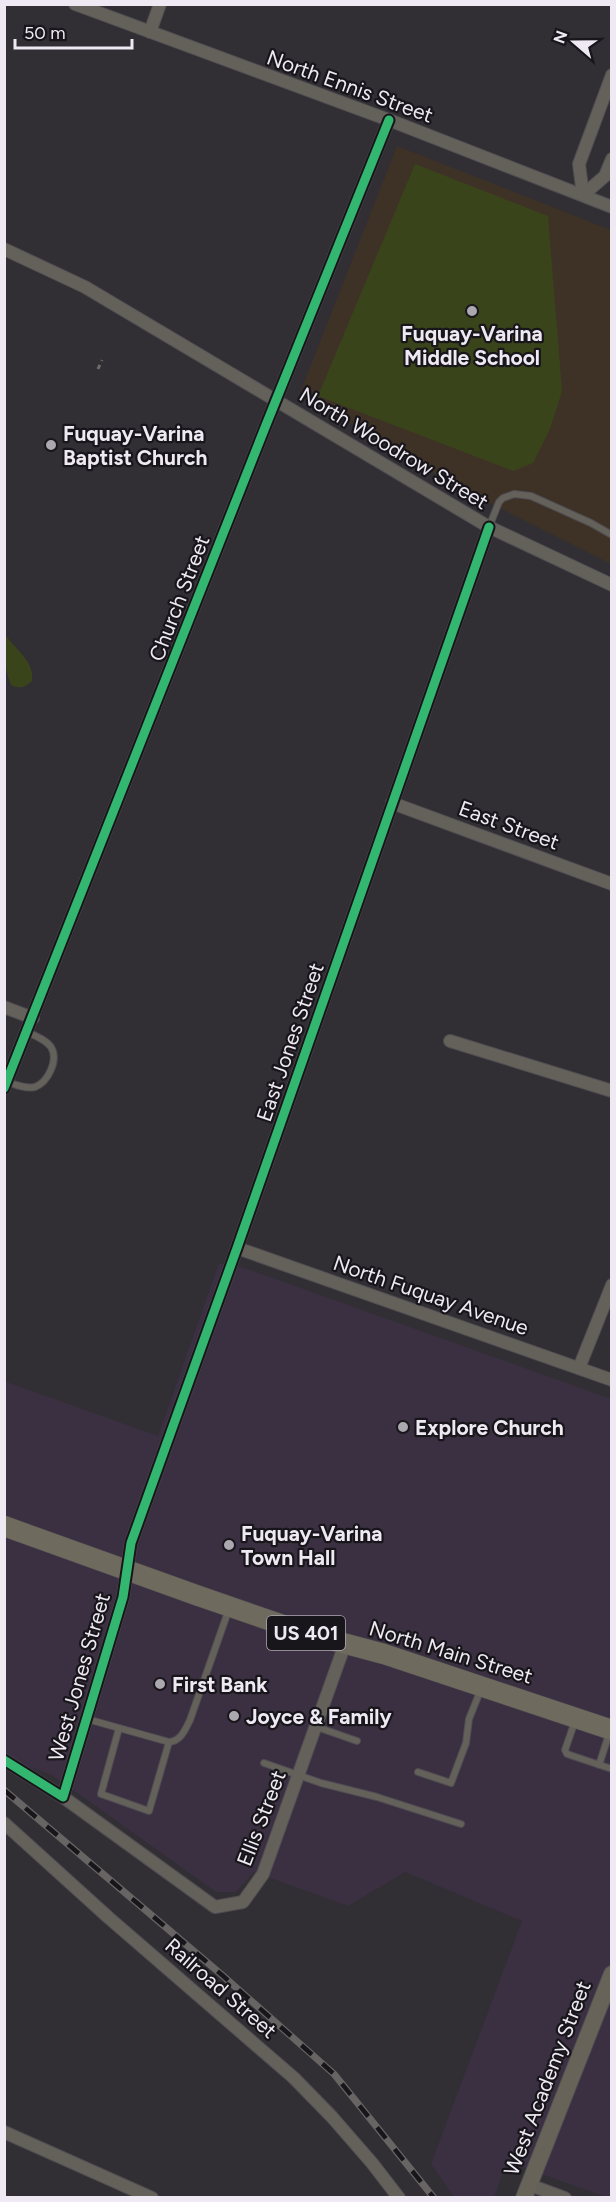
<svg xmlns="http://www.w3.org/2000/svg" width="616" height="2202" font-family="Figtree,sans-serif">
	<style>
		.built { fill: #3a3041 }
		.education { fill: #3e3227 }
		.green { fill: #3a441a }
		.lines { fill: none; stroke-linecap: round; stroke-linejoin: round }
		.service-casing { stroke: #4f4d52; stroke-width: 8 }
		.minor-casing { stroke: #4f4d52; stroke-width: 14 }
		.secondary-casing { stroke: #4f4d52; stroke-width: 18 }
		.primary-casing { stroke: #4f4d52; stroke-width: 21 }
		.path { stroke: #6f6b69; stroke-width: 3; stroke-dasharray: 4.5 4.5; stroke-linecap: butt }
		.service { stroke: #64605a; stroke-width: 6 }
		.minor { stroke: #64605a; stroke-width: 12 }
		.secondary { stroke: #676359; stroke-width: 16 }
		.primary { stroke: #6f6a5e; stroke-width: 20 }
		.rail-casing { stroke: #686463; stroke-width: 7 }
		.rail { stroke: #18151b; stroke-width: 4.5; stroke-dasharray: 14; stroke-linecap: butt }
		.cycleway-casing { stroke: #18151b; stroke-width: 13 }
		.cycleway { stroke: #33b770; stroke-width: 9 }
		.poi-dot { fill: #aca8b0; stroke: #18151b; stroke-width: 2 }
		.labels { text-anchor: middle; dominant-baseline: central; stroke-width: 4.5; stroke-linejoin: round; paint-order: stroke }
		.shield { fill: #18151b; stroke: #aea9b2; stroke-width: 1.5 }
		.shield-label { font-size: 20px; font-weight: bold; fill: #eee9f2 }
		.street-label { font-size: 21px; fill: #eee9f2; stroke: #18151b }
		.poi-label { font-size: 21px; font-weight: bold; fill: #eee9f2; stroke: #18151b; text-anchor: start }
	</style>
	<rect width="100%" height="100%" fill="#312e34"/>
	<path class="built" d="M219,1263L248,1269L611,1399V2197H606L507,2162L494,2197H454L431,2164L522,1921L405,1872L348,1906L254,1872L236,1892H216L52,1775L5,1759L4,1381L158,1436Z"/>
	<path class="education" d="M397,146L611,230V564L454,485L300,393Z"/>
	<g class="green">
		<path d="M415,164L548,216L562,391L550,429L533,463L513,471L318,396Z"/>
		<path d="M4,633C14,649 35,660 32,681C24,688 20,689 11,685C4,668 4,651 4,633Z"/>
	</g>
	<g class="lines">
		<g class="service-casing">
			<g id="service">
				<path d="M489,527L499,502L503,498L514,494L531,496L591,523L612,535"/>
				<path d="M7,1082C16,1085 26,1089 35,1087C48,1082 59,1060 51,1047C46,1040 36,1036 27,1032"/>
				<path d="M87,1719L169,1742C181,1741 185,1730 190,1720L229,1609"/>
				<path d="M575,1721L565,1750L567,1754L612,1769"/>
				<path d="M317,1727L357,1741"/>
				<path d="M119,1728L101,1794L149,1811L169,1742"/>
				<path d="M264,1763L321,1783L377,1797L461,1824"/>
				<path d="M599,1765L610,1731"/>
				<path d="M418,1772L451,1783L466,1743L469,1719L481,1689"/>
			</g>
		</g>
		<g class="minor-casing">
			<g id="minor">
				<path d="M75,4L389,120L612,207"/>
				<path d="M150,32L160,4"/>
				<path d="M583,195L579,164L612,75"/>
				<path d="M583,195L605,176L612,159"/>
				<path d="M4,249L85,287L489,527L612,585"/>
				<path d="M392,803L612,884"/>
				<path d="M4,1007L33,1018"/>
				<path d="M450,1041L612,1091"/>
				<path d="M4,1088L266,425L389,120"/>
				<path d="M237,1248L612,1380"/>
				<path d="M579,1368L612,1285"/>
				<path d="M4,1760L63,1797L123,1597L131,1543L237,1248L489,527"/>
				<path d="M63,1797L215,1907L243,1902L263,1874L345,1644"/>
				<path d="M4,1823L109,1918L294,2078L332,2117L372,2163L399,2198"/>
				<path d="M4,2132L152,2198"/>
				<path d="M530,2185L565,2198"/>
			</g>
		</g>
		<g class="secondary-casing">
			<path id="secondary" d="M524,2198L612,1974"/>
		</g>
		<g class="primary-casing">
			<path id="primary" d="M4,1526L196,1595L309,1634L384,1654L612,1730"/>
		</g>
		<path class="path" d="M98,369L102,360"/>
		<use href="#service" class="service"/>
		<use href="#minor" class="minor"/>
		<use href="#secondary" class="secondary"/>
		<use href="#primary" class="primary"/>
		<g class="rail-casing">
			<path id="rail" d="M4,1790L222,1975L334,2074L434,2198"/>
		</g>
		<use href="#rail" class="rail"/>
		<g class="cycleway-casing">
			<g id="cycleway">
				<path d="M4,1088L266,425L389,120"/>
				<path d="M4,1760L63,1797L123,1597L131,1543L237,1248L489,527"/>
			</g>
		</g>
		<use href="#cycleway" class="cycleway"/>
	</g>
	<g class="poi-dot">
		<circle cx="472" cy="311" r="6"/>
		<circle cx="51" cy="445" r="6"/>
		<circle cx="403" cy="1427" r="6"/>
		<circle cx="229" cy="1545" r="6"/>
		<circle cx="160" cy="1684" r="6"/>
		<circle cx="234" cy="1716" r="6"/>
	</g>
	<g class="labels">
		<rect class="shield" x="267" y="1616" width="78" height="34" rx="4.5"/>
		<g class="shield-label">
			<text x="306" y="1633">US 401</text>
		</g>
		<g class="street-label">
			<text transform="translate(350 86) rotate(20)">North Ennis Street</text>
			<text transform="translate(394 448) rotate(31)">North Woodrow Street</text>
			<text transform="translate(179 598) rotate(-69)">Church Street</text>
			<text transform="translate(509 825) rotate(20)">East Street</text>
			<text transform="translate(290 1042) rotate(-71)">East Jones Street</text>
			<text transform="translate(431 1295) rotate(19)">North Fuquay Avenue</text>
			<text transform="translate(451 1652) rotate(17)">North Main Street</text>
			<text transform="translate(79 1677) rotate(-74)">West Jones Street</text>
			<text transform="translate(261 1818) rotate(-69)">Ellis Street</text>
			<text transform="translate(221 1988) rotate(41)">Railroad Street</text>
			<text transform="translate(547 2078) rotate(-69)">West Academy Street</text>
		</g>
		<g class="poi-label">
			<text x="472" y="333" text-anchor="middle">Fuquay-Varina<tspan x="472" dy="24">Middle School</tspan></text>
			<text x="63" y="433">Fuquay-Varina<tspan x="63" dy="24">Baptist Church</tspan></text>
			<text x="415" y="1427">Explore Church</text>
			<text x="241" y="1533">Fuquay-Varina<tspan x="241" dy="24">Town Hall</tspan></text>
			<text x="172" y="1684">First Bank</text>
			<text x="246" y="1716">Joyce &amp; Family</text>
		</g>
	</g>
	<rect width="616" height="2202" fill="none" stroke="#eee9f2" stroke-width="12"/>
	<g transform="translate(574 42) rotate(290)" stroke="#18151b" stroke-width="4.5" paint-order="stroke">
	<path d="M0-4.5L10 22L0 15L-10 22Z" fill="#eee9f2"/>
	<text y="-9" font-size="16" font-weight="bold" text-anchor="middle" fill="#eee9f2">N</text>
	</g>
	<path d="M15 39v9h117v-9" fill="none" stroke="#eee9f2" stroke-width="3"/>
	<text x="24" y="39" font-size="18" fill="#eee9f2" stroke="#18151b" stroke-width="4.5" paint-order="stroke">50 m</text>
</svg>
